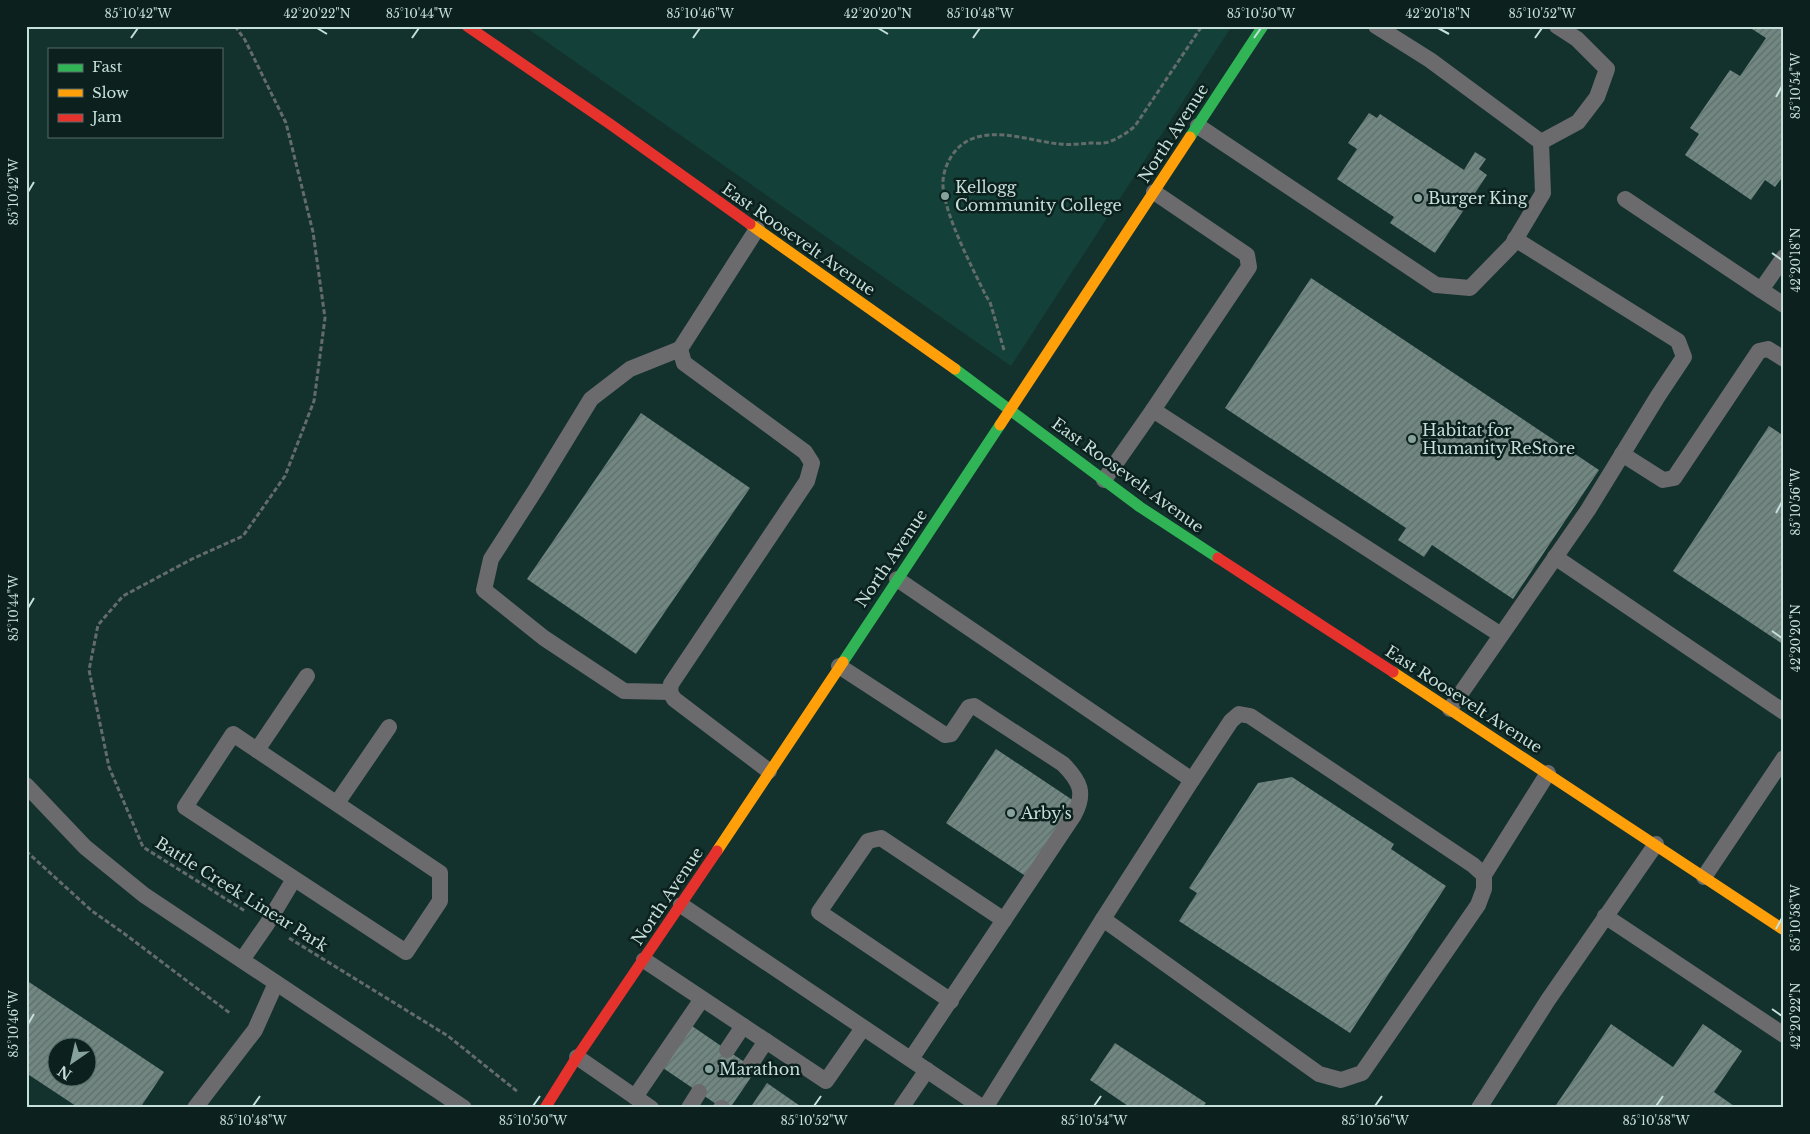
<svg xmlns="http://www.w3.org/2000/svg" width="1810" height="1134" font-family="'Libre Baskerville',serif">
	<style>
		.built { fill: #134139 }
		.building { fill: url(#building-hatch); fill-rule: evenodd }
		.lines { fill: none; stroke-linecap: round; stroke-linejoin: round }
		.path { stroke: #646c6b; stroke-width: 3; stroke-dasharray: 5 2.5; stroke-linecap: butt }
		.lane { stroke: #6b6a6c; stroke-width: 16 }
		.fast { stroke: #30b455; stroke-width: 11 }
		.slow { stroke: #ff9f0a; stroke-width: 11 }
		.jam { stroke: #e5322d; stroke-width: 11 }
		.ticks { fill: none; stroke: #c6dfda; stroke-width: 2 }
		.poi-dot { fill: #87a29d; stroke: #0c211d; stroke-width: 2 }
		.labels { text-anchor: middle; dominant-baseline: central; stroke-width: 5; stroke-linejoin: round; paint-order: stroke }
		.street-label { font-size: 16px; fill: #c6dfda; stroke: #0c211d }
		.poi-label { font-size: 16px; fill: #c6dfda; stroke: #0c211d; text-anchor: start }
		.neatline { fill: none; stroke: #c6dfda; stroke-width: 2 }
		.ticks-label { font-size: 12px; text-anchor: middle; fill: #c6dfda }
	</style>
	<defs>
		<pattern id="building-hatch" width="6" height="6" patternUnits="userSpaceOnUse" patternTransform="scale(1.25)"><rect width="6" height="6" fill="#728781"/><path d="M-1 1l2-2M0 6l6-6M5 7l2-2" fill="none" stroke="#5f6f6b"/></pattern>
	</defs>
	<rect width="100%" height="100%" fill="#13312d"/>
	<path class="built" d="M524,26H1232L1011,366Z"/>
	<g class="building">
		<path d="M1755,26H1784V175L1775,187L1765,180L1751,200L1685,155L1699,134L1690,128L1730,70L1740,76L1766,38L1752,29Z"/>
		<path d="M1369,113L1377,118L1380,114L1464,170L1475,152L1486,159L1479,169L1487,175L1435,253L1390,223L1394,217L1337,179L1357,149L1348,143Z"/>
		<path d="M1311,278L1599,470L1513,599L1432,545L1424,557L1398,540L1406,528L1225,408Z"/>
		<path d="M641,413L750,488L636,654L527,579Z"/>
		<path d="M1769,426L1784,436V645L1673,571Z"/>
		<path d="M996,749L1077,803L1027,877L946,823Z"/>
		<path d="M1292,777L1394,844L1391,849L1446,886L1350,1033L1179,921L1197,893L1189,888L1258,783Z"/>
		<path d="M26,980L164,1072L140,1108H79L26,1073ZM58,1046H88V1076H58Z"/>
		<path d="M1611,1024L1673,1067L1703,1024L1742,1051L1714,1092L1737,1108H1554Z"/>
		<path d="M692,1026L756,1070L730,1108H722L663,1068Z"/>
		<path d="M1115,1043L1206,1103L1202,1108H1131L1090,1080Z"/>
		<path d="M767,1083L803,1108H750Z"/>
	</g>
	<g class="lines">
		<g class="path">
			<path d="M235,26L245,40L286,123L313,232L325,318L314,401L285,476L243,536L192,559L123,596L98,625L89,670L109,767L143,847L245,911"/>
			<path d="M1004,350L990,302L986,296C972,267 946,218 943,187C942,173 948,159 957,149C983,122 1028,141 1060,144C1070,145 1080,144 1090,143C1096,143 1103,144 1109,142C1119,138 1127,133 1135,126L1202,26"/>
			<path d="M26,851L92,911L122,932L231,1014"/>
			<path d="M289,938L448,1036L518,1092"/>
		</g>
		<g class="lane">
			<path d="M1198,126L1436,285L1470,288L1512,245L1543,193L1541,142L1430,60L1376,26"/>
			<path d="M1541,142L1578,122L1597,97L1607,69L1577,39L1557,26"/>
			<path d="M1625,199L1761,290"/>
			<path d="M757,229L680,349L684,363L805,452L812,463L807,481L671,684L670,692L674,699L769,771"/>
			<path d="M1784,257L1761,290L1784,305"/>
			<path d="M1153,410L1249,267L1247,255L1154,192"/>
			<path d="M1622,454L1663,480L1674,478L1759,351L1768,349L1784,359"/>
			<path d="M1104,480L1153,410L1501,635"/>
			<path d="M1555,557L1784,712"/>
			<path d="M897,579L1192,780L1103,919L985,1108"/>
			<path d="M839,666L945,735L951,734L969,707L974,706L1063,764C1080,781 1086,793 1074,815L911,1059"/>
			<path d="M670,692L624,691L544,638L484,590L491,559L536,489L591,399L630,369L680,349"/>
			<path d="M1450,709L1588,510L1658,396L1684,357L1678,341L1515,239"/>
			<path d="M233,734L440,873V901L406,952L185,807Z"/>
			<path d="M257,750L307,676"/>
			<path d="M26,785L85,847L144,895L464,1108"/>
			<path d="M337,803L389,727"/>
			<path d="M1484,875L1548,773"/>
			<path d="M1704,877L1784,758"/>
			<path d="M681,905L983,1108"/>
			<path d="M1605,916L1784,1035"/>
			<path d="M1103,919L1319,1074L1341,1080L1362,1073L1478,905L1484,889V875L1473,865L1250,716L1239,714L1231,721L1192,780"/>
			<path d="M242,960L267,924L294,879"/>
			<path d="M644,960L826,1081L863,1028"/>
			<path d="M951,1001L819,912L868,841L881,838L1004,920"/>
			<path d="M727,1050L743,1026"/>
			<path d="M577,1057L651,1108"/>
			<path d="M750,1065L766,1041"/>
			<path d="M635,1097L702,999"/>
			<path d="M195,1108L255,1030L276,983"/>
			<path d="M689,1108L699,1092"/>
			<path d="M721,1108H722"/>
			<path d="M901,1108L927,1070"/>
			<path d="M1479,1108L1548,1000L1656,844"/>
		</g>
		<g class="fast">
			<path d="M1190,137L1263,26"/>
			<path d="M955,369L1140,507L1218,558"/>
			<path d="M843,662L1000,425"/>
		</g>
		<g class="slow">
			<path d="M750,224L955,369"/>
			<path d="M1000,425L1190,137"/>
			<path d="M1393,672L1784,930"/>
			<path d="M717,851L843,662"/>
		</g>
		<g class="jam">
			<path d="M467,26L610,124L750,224"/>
			<path d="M1218,558L1393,672"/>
			<path d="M545,1108L577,1057L717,851"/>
		</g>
	</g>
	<path class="ticks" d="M317,28L327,34M878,28L888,34M1438,28L1449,34M131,38L138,28M412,38L419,28M693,38L700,28M973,38L980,28M1254,38L1261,28M1535,38L1542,28M1776,97L1782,86M28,192L34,182M1772,253L1782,260M1776,513L1782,502M28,608L34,598M1772,631L1782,638M1776,929L1782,918M1772,1009L1782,1016M28,1024L34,1014M253,1106L260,1096M533,1106L540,1096M814,1106L821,1096M1094,1106L1101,1096M1375,1106L1382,1096M1656,1106L1663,1096"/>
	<g class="poi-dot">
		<circle cx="945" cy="196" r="5"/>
		<circle cx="1418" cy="198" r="5"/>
		<circle cx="1412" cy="439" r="5"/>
		<circle cx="1011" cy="813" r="5"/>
		<circle cx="709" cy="1069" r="5"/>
	</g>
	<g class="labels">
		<g class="street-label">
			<text transform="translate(1173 133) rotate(-57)">North Avenue</text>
			<text transform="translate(799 239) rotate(35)">East Roosevelt Avenue</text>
			<text transform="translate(1128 475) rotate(36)">East Roosevelt Avenue</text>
			<text transform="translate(891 558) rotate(-56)">North Avenue</text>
			<text transform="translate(1464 699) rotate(33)">East Roosevelt Avenue</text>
			<text transform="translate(242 894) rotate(32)">Battle Creek Linear Park</text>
			<text transform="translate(667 896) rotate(-56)">North Avenue</text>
		</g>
		<g class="poi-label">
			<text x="955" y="187">Kellogg<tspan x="955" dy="18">Community College</tspan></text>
			<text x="1428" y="198">Burger King</text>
			<text x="1422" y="430">Habitat for<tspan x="1422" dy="18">Humanity ReStore</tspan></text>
			<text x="1021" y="813">Arby's</text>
			<text x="719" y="1069">Marathon</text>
		</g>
	</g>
	<rect width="1810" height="1134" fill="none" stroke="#0c211d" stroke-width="55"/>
	<rect x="48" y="48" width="175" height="90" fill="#0c211d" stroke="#566d69"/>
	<rect x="58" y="64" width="25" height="8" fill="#30b455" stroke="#566d69"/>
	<text x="92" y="72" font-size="15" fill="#c6dfda">Fast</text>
	<rect x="58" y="89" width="25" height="8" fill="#ff9f0a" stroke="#566d69"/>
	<text x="92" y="98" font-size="15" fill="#c6dfda">Slow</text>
	<rect x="58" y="114" width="25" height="8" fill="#e5322d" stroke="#566d69"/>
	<text x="92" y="122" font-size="15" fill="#c6dfda">Jam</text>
	<g transform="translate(72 1062) rotate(214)"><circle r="24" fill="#0c211d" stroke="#566d69"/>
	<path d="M0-4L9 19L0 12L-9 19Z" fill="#87a29d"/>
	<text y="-8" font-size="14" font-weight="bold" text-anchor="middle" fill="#c6dfda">N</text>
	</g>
	<rect x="28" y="28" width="1754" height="1078" class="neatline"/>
	<g class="ticks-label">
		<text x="138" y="18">85°10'42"W</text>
		<text x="317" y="18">42°20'22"N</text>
		<text x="419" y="18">85°10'44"W</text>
		<text x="700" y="18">85°10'46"W</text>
		<text x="878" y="18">42°20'20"N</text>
		<text x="980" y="18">85°10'48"W</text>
		<text x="1261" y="18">85°10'50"W</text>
		<text x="1438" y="18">42°20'18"N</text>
		<text x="1542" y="18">85°10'52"W</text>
		<text transform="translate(1796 86) rotate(-90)" y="4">85°10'54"W</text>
		<text transform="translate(14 192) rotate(-90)" y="4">85°10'42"W</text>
		<text transform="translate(1796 260) rotate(-90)" y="4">42°20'18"N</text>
		<text transform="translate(1796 502) rotate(-90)" y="4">85°10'56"W</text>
		<text transform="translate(14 608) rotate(-90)" y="4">85°10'44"W</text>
		<text transform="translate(1796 638) rotate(-90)" y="4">42°20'20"N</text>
		<text transform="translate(1796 918) rotate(-90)" y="4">85°10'58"W</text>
		<text transform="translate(1796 1016) rotate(-90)" y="4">42°20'22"N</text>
		<text transform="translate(14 1024) rotate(-90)" y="4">85°10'46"W</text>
		<text x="253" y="1125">85°10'48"W</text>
		<text x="533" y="1125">85°10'50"W</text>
		<text x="814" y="1125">85°10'52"W</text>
		<text x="1094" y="1125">85°10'54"W</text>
		<text x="1375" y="1125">85°10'56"W</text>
		<text x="1656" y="1125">85°10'58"W</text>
	</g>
</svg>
